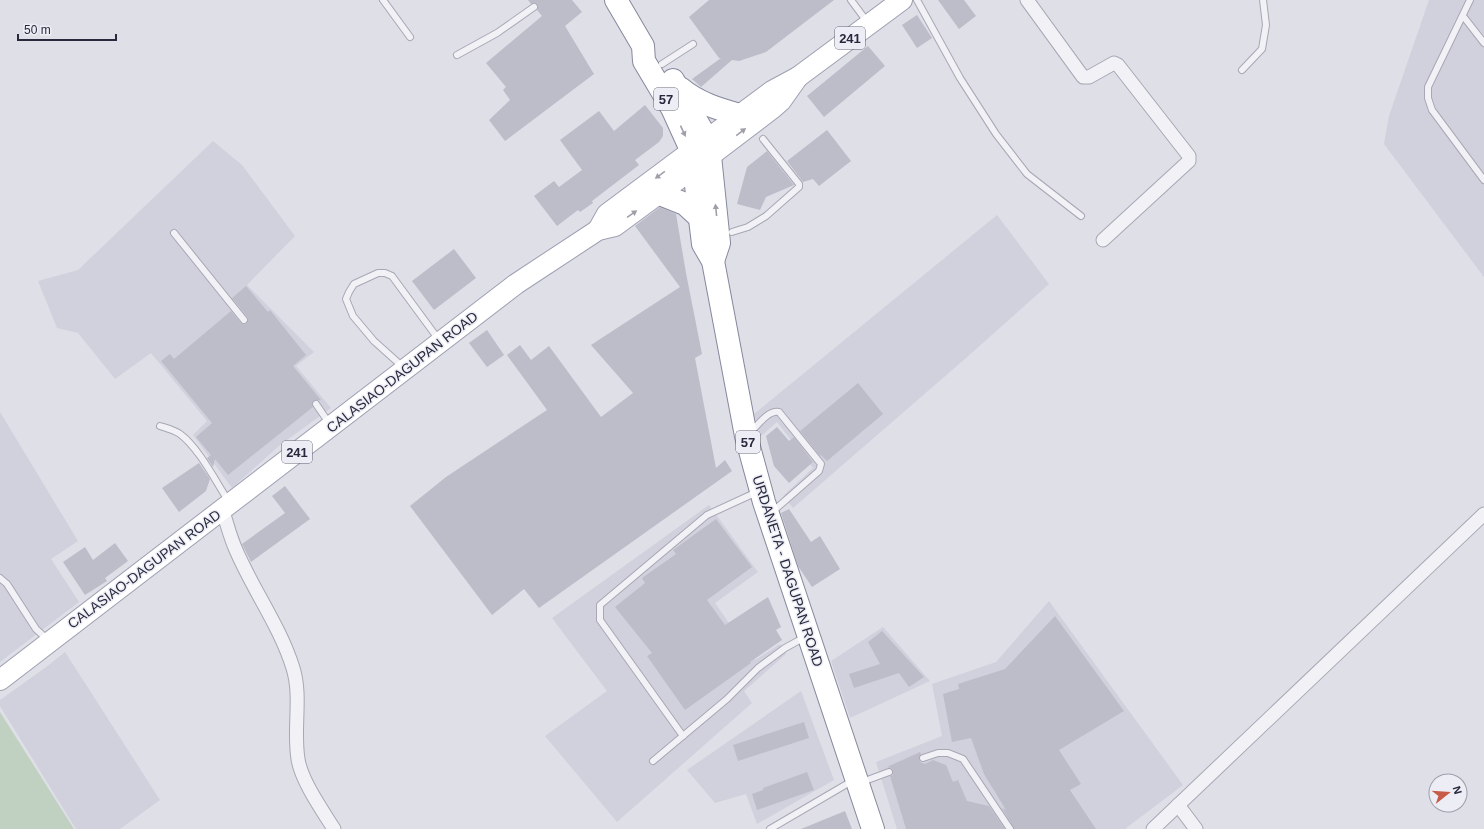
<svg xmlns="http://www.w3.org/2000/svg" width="1484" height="829" font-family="Arial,sans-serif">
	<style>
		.built { fill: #d0d1dc }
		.green { fill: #c0d1c1 }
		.building { fill: #bcbdc9 }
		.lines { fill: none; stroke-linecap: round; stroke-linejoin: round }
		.lane-casing { stroke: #a7a8b4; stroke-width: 8 }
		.street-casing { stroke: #a7a8b4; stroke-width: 15 }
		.primary-casing { stroke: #9ea0b2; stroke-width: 22 }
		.highway-casing { stroke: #86889d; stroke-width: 24 }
		.lane { stroke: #f1f1f6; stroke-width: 6 }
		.street { stroke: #f1f1f6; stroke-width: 13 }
		.primary { stroke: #fff; stroke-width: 20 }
		.highway { stroke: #fff; stroke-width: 22 }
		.oneway { fill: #9e9fa8 }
		.labels { text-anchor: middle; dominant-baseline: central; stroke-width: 3; stroke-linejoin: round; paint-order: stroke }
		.shield { fill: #edeef5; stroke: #636474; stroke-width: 1 }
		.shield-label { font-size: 13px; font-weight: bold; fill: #28293d }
		.street-label { font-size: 14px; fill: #28293d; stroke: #edeef5 }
	</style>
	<rect width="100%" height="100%" fill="#dedfe7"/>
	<g class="built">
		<path d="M1429,0H1484V277L1384,144L1389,116Z"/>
		<path d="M213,141L242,165L295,236L247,285L314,352L296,366L331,408L280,445L232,488L193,435L207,421L151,353L115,379L78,333L57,328L38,281L78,270Z"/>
		<path d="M997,215L1049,284L966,358L793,508L783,496L813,468L777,422L761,436L754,414Z"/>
		<path d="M0,412L78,541L51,559L79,602L0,662Z"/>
		<path d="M709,505L758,572L715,603L755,660L780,644L786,654L744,691L752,703L617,822L545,736L607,691L552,618Z"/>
		<path d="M1049,601L1183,785L1125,829H897L876,762L942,736L932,684L996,662Z"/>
		<path d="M883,627L930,681L850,718L831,661Z"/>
		<path d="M65,652L160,800L120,829H76L0,706V700L49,665Z"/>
		<path d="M801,691L834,780L757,824L746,794L715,803L687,770Z"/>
	</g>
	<path class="green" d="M0,712L74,829H0Z"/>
	<g class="building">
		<path d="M528,0H572L582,12L565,26L594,74L505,141L489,120L510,100L503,90L506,87L486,63L542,16L537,10L538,7L537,4L534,3L531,4Z"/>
		<path d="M709,0H834L766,52L739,61L732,60L701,87L692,79L721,58H719L689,17Z"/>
		<path d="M938,0H964L976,16L959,29Z"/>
		<path d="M917,15L932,38L917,48L902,25Z"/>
		<path d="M868,46L885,66L824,117L807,96Z"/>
		<path d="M645,105L663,128V136L659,142L635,160L639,165L592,201L593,203L580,212L578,210L557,226L534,196L554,181L559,187L582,170L560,140L599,111L614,131Z"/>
		<path d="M827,130L851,161L819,186L813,179L803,182L787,161Z"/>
		<path d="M767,151L794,185L766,197L760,210L737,204L747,167Z"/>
		<path d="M660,207L676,214L686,273L702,354L695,358L716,468L725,460L732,471L539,608L524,589L492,615L410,506L446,477L547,410L507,355L520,345L531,360L549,346L601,417L633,393L591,345L680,287L635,226Z"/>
		<path d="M454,249L476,278L434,310L412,281Z"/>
		<path d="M246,286L268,312L270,310L306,355L293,366L321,400L313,401L312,404L313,407L228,475L215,459L213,467L207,458L211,455L196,437L212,423L161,361L170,354L174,359L231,311L241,323L244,324L247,323L248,318L232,298Z"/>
		<path d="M487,330L504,355L487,367L469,343Z"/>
		<path d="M858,383L883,414L827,461L821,455L820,456L800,431Z"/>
		<path d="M777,427L789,441L794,437L813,462L789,483L774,466L766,436Z"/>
		<path d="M199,463L210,479L206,491L179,512L162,488Z"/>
		<path d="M285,486L310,519L251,562L242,544L285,513L272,496Z"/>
		<path d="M789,509L811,542L820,536L840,569L812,587L798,566L781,513Z"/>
		<path d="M716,519L752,567L707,600L725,625L768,597L781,627L776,630L782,640L750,662L751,663L685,710L647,656L652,653L615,607L645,583L642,578L676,554L673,550Z"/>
		<path d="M115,543L128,561L105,578L107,581L85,595L63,562L85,547L93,560Z"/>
		<path d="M1055,616L1124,711L1059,750L1081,784L1070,790L1096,829H1014L1002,808L1006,810L984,774L971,738L952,742L943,694L959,689L958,684L1005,669Z"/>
		<path d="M882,631L924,677L909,687L899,673L854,688L849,674L880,664L868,642Z"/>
		<path d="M804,722L809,738L738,761L733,745Z"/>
		<path d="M920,752L921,754L919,757L920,762L925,764L933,760L946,765L953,782L958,780L967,801L989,806L1005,829H906L890,776L893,775V771L892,768L887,767Z"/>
		<path d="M807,772L814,790L757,810L752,794L763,790V788Z"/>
		<path d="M845,811L852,829H801Z"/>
	</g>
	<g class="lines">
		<g class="lane-casing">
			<g id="lane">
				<path d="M383,0L410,37"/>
				<path d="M851,0L868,23"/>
				<path d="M917,0L960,78L996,134L1027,174L1081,216"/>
				<path d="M1470,0L1428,87V98L1432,110L1484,180"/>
				<path d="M1463,16L1484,43"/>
				<path d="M457,55L497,33L534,7"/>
				<path d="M662,64L693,44"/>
				<path d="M1242,70L1262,49L1266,25L1263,0"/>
				<path d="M732,232L748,227L766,216L799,187V184L763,139"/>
				<path d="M174,233L244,320"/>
				<path d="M403,367L374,341L353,316L346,299L349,292L354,284L378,273H385L392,276L439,340"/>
				<path d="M316,404L329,423"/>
				<path d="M160,426C166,428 174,430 180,434C199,448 216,482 229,502"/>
				<path d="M750,433C758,425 768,410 779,412L821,464L819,471L771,513"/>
				<path d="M0,578L7,584L36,629L48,640"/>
				<path d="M683,736L600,620V605L707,515L757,492"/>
				<path d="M923,758L938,753H948L963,759L1010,829"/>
				<path d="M653,761L727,699L758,668L785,648L805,637"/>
				<path d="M862,782L889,772"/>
				<path d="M770,829L852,781"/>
			</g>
		</g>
		<g class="street-casing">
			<g id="street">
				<path d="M1027,0L1083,77H1089L1114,63L1118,65L1189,156V161L1103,240"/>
				<path d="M222,509C227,523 230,537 236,550C253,590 280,626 293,668C302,697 293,728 298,759C301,780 322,810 334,829"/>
				<path d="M1178,805L1196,829"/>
				<path d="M1153,829L1484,514"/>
			</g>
		</g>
		<g class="primary-casing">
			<g id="primary">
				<path d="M598,230L607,214L772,91L798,77L902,0"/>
				<path d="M0,680L516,284L598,230L615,226L710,156L773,108L781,101L798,77"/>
			</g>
		</g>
		<g class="highway-casing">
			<g id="highway">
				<path d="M616,0L643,46L644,61L672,108L692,152L703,244L713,261L746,436L764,502L873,829"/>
				<path d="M673,80L707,139L710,156L719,243L713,261"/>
				<path d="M680,88C698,103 718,109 740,115"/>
				<path d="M660,194L685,204L699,217"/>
			</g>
		</g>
		<use href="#lane" class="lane"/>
		<use href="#street" class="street"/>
		<use href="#primary" class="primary"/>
		<use href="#highway" class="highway"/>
	</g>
	<defs><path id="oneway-solid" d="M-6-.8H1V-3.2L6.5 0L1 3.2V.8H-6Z"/></defs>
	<g class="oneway">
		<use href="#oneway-solid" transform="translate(683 131) rotate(65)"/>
		<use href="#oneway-solid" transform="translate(741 132) rotate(-37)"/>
		<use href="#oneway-solid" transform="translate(660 175) rotate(144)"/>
		<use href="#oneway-solid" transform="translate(716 210) rotate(-96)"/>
		<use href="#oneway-solid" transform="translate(632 214) rotate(-35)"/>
	</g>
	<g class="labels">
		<g class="shield">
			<rect x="835" y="27" width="30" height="22" rx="3"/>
			<rect x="654" y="88" width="24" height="22" rx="3"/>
			<rect x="736" y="431" width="24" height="22" rx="3"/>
			<rect x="282" y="441" width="30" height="22" rx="3"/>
		</g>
		<g class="shield-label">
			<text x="850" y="38">241</text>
			<text x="666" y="99">57</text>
			<text x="748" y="442">57</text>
			<text x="297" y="452">241</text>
		</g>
		<g class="street-label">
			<text transform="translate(402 372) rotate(-38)">CALASIAO-DAGUPAN ROAD</text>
			<text transform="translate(144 569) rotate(-37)">CALASIAO-DAGUPAN ROAD</text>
			<text transform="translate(788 571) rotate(72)">URDANETA - DAGUPAN ROAD</text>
		</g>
	</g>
	<g transform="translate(1448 793) rotate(73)"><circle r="19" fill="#edeef5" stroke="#9e9fab"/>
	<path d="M0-3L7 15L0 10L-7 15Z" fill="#c75c48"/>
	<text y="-6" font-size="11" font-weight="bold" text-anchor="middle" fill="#28293d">N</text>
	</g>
	<path d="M18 34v6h98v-6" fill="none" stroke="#28293d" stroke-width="2"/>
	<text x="24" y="34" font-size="12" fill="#28293d" stroke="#edeef5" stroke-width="3" paint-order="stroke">50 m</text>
</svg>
